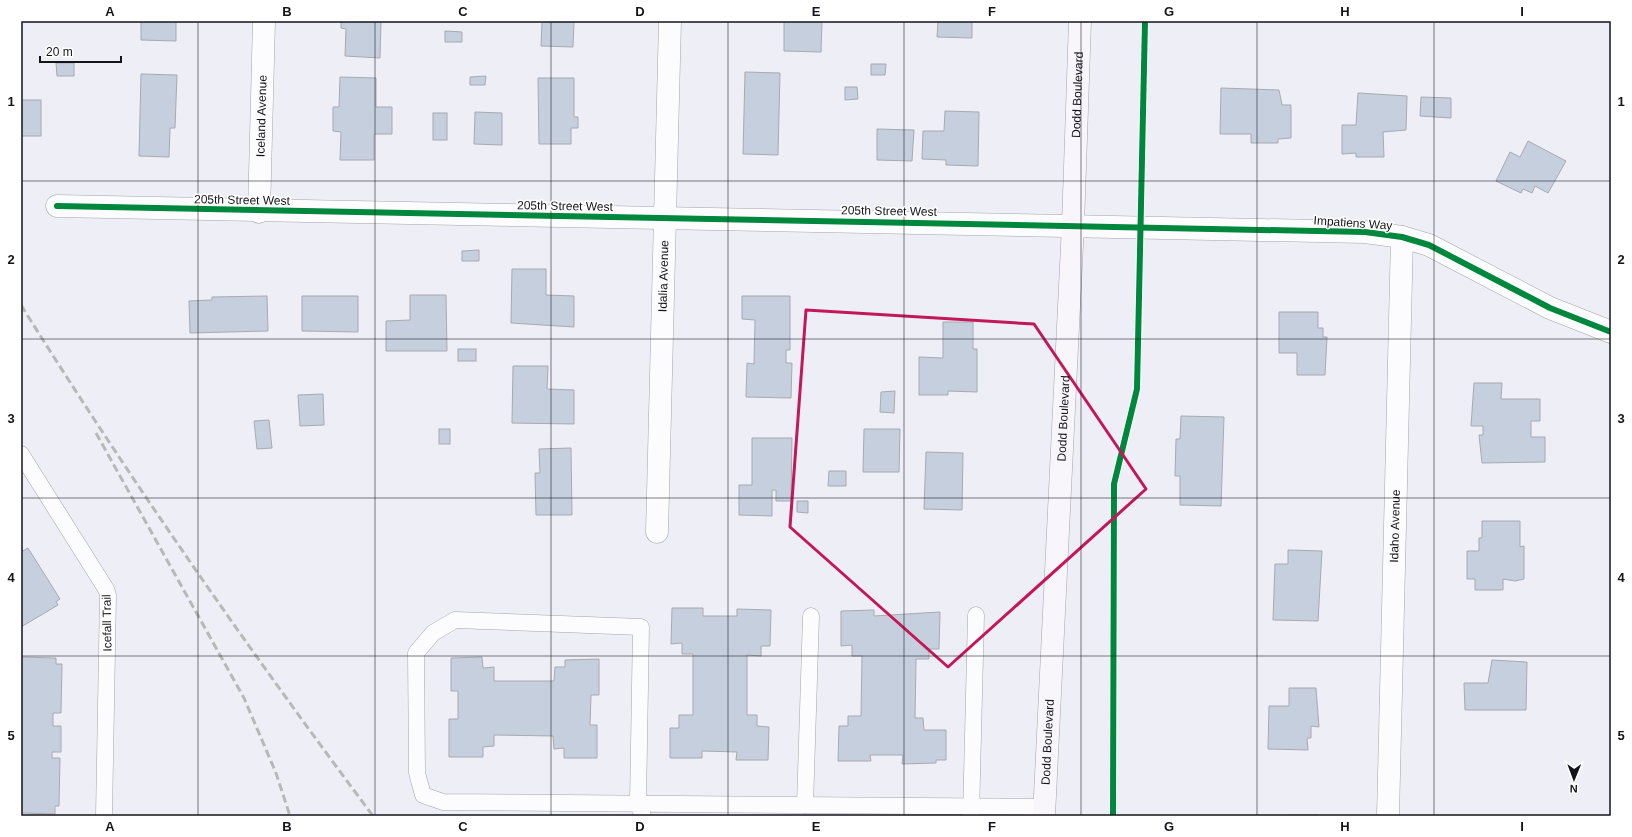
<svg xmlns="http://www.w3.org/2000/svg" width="1632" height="837" font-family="Helvetica,sans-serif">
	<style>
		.building { fill: #c5cfde; stroke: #a8aab0 }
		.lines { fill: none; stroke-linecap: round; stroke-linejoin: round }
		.service-casing { stroke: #a4a4aa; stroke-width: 17 }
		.minor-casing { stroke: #a4a4aa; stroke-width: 23 }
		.secondary-casing { stroke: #a4a4aa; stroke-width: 23 }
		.service { stroke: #fcfcfe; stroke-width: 16 }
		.minor { stroke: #fcfcfe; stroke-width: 22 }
		.secondary { stroke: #f9f6fb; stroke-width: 22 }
		.rail { stroke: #b8b8b9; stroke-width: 3; stroke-dasharray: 8 4; stroke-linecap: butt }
		.cycleway-casing { stroke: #fff; stroke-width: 8 }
		.cycleway { stroke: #00873e; stroke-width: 6 }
		.marked { fill: none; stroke: #c2185b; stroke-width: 3; stroke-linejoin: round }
		.grid { fill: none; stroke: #141319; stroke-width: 1; stroke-opacity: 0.55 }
		.labels { text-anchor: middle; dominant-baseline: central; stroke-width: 3; stroke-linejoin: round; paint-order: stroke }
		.street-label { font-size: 12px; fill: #141319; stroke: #fff }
		.neatline { fill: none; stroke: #141319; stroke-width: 1.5 }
		.grid-label { font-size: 13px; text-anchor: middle; font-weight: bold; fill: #141319 }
	</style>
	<rect width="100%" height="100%" fill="#eeeef6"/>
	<g class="building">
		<path d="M141,21H176V41L141,40Z"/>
		<path d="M341,21H381L380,58L345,56L346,29L341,28Z"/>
		<path d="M542,21H574L573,47L541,46Z"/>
		<path d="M784,21H822L821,52L784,51Z"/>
		<path d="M938,21H972V38L937,37Z"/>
		<path d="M445,31L462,32V42H445Z"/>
		<path d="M56,63H74V76H57Z"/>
		<path d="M871,64H886L885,75H871Z"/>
		<path d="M745,72L780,73L778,155L743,154Z"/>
		<path d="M141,74L177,75L175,128H170L169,157L139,156Z"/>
		<path d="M486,76L485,85H470V77Z"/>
		<path d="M340,77L376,78V107H392V134H374V160H340L341,132L333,131V107H339Z"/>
		<path d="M538,78H574V117H578V128H571V144H539Z"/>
		<path d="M845,87H857L858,99L845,100Z"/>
		<path d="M1221,88L1279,90L1282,105H1291V138L1278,139V143H1251V134H1220Z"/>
		<path d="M1358,93L1407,96L1406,130L1383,132L1384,157H1356V153L1342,154V125H1356Z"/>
		<path d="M1421,97L1451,98V118L1420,116Z"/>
		<rect x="21" y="100" width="20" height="36"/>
		<path d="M945,111L979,112L978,166L946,165V160L922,159L923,131H944Z"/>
		<path d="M475,112L502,113V145L474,144Z"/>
		<rect x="433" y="113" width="14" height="27"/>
		<path d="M877,129L914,130L912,161L877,160Z"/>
		<path d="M1528,141L1566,161L1548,193L1535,186L1532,193L1523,189L1521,193L1496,181L1510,152L1520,157Z"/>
		<path d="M479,250V261H462V251Z"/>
		<path d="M512,269H546V295L574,296V327L511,323Z"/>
		<path d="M410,295H446L447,351H386V321L410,320Z"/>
		<path d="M267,296L268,331L190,333L189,301L212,300V297Z"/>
		<path d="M302,296H358V332L302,331Z"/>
		<path d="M742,296H790V350H786V363H792L791,398L746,397L747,363L754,364L755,320L742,319Z"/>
		<path d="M1279,312H1318V328H1323V337H1327L1325,375H1297V353H1279Z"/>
		<path d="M943,322H973V349H977V392L948,391V395H919V357L943,358Z"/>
		<rect x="458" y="349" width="18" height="12"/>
		<path d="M513,366H548L547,389L574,390V424L512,423Z"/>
		<path d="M1474,383H1502L1501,399H1540V421H1531V437H1545V462L1482,463L1479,435H1483V426H1471Z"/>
		<path d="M895,391L894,413L880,412L881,392Z"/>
		<path d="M323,394L324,425L300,426L298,395Z"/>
		<path d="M1181,416L1224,417L1221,506L1180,505V476H1175L1176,439H1180Z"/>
		<path d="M269,420L272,448L257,449L254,421Z"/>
		<rect x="439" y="429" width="11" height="15"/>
		<path d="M864,429H900L899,472H863Z"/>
		<path d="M752,438H792L791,501H776V490H772V516L739,515V485H752Z"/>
		<path d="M571,448L572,515H536L535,473H540L539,449Z"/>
		<path d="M926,452L963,453L962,510L924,509Z"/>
		<path d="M829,471H846V486H828Z"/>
		<path d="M797,501H808V513L797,512Z"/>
		<path d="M1482,521H1520V547L1524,546V579L1515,581L1503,579V590H1475V579H1467V551H1479V538H1482Z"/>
		<path d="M28,548L60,599L56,602L58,605L21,627V549L23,551Z"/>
		<path d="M1288,550L1322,551L1318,621L1273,620L1275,564H1288Z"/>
		<path d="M672,608H703V616H737V609L771,610L770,646H761V656L747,655V715H757V726L769,727L768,760H736L737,752L702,751V758H670V728H679V715H693V654H682V643L671,644Z"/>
		<path d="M874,610V616L940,612L939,649H929V659H916L915,718H923L924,730H946V760H936V763L902,764L903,755H870L871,761H838L839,726H848V716H861L862,656H852V645L841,646V611Z"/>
		<path d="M21,657L56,658V664H62L61,713H53V726H61V752H52V758H60L59,806H55V814L21,813Z"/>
		<path d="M482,657L483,668L494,667V681H554L555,667H565V660L599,659V695H591L590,725H597V758H564V748L554,749L553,736L494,735V746L483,747V757H449V719H458V691H451V658Z"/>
		<path d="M1492,660L1527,662L1526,710H1465L1464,683H1488Z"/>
		<path d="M1289,688H1316L1319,727L1311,726V738H1307L1308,750L1268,749L1269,706H1289Z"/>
		<rect x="1288" y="815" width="29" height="1"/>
	</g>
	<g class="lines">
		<g class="service-casing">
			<g id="service">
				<path d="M21,454L106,589L108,595L104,816"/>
				<path d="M805,805L811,616"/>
				<path d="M643,816L638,804L641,627L455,620L433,633L416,653L417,773L423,795L443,802C644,804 844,805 1044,807"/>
				<path d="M971,816L976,615"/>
			</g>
		</g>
		<g class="minor-casing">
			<g id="minor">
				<path d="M57,206C493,218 929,220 1365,232L1402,237L1429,245L1550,308L1611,332"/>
				<path id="s1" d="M259,212L264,21"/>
				<path id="s2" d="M657,532L670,21"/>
				<path id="s3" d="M1388,816L1402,237"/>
			</g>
		</g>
		<g class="secondary-casing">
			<g id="secondary">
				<path id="s4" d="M1044,816L1073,225L1080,21"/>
			</g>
		</g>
		<use href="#service" class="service"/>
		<use href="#minor" class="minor"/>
		<use href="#secondary" class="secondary"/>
		<g class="rail">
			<path d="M21,305C131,481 249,650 373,816"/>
			<path d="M96,433L244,698L276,773L290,816"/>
		</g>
		<g class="cycleway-casing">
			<g id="cycleway">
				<path d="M57,206C493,218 929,220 1365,232L1402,237L1429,245L1550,308L1611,332"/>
				<path d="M1113,816L1114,484L1137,389L1145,21"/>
			</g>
		</g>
		<use href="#cycleway" class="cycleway"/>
	</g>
	<path class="marked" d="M806,310L1034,324L1146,489L948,667L790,527Z"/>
	<path class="grid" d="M198,21V816M375,21V816M551,21V816M728,21V816M904,21V816M1081,21V816M1257,21V816M1434,21V816M21,181H1611M21,339H1611M21,498H1611M21,656H1611"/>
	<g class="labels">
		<g class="street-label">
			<text stroke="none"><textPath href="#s4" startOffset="722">Dodd Boulevard</textPath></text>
			<text stroke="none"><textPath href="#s1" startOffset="96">Iceland Avenue</textPath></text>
			<text transform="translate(242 200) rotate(1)">205th Street West</text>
			<text transform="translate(565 206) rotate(1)">205th Street West</text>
			<text transform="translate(889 211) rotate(1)">205th Street West</text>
			<text transform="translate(1353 223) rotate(4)">Impatiens Way</text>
			<text stroke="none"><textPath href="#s2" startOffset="256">Idalia Avenue</textPath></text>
			<text stroke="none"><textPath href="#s4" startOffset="398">Dodd Boulevard</textPath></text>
			<text stroke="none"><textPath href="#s3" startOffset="290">Idaho Avenue</textPath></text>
			<text transform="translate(107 623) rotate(-91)">Icefall Trail</text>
			<text stroke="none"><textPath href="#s4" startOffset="74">Dodd Boulevard</textPath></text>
		</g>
	</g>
	<rect width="1632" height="837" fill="none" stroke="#ffffff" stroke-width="44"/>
	<g transform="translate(1574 779) rotate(181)" stroke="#ffffff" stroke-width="3" paint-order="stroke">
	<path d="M0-3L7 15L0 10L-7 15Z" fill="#141319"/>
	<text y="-6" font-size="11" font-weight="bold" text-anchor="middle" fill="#141319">N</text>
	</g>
	<path d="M40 56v6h81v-6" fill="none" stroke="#141319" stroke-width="2"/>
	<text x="46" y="56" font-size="12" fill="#141319" stroke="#ffffff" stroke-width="3" paint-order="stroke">20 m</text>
	<rect x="22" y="22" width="1588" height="793" class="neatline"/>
	<g class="grid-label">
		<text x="110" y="16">A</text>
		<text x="287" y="16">B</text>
		<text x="463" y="16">C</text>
		<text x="640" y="16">D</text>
		<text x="816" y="16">E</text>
		<text x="992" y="16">F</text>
		<text x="1169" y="16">G</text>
		<text x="1345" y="16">H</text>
		<text x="1522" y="16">I</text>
		<text x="11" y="106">1</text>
		<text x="1621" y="106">1</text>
		<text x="11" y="264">2</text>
		<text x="1621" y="264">2</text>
		<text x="11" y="423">3</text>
		<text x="1621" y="423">3</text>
		<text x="11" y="582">4</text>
		<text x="1621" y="582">4</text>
		<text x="11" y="740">5</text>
		<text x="1621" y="740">5</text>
		<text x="110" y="831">A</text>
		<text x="287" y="831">B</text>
		<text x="463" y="831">C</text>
		<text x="640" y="831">D</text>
		<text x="816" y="831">E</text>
		<text x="992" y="831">F</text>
		<text x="1169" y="831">G</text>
		<text x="1345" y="831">H</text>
		<text x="1522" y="831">I</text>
	</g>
</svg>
